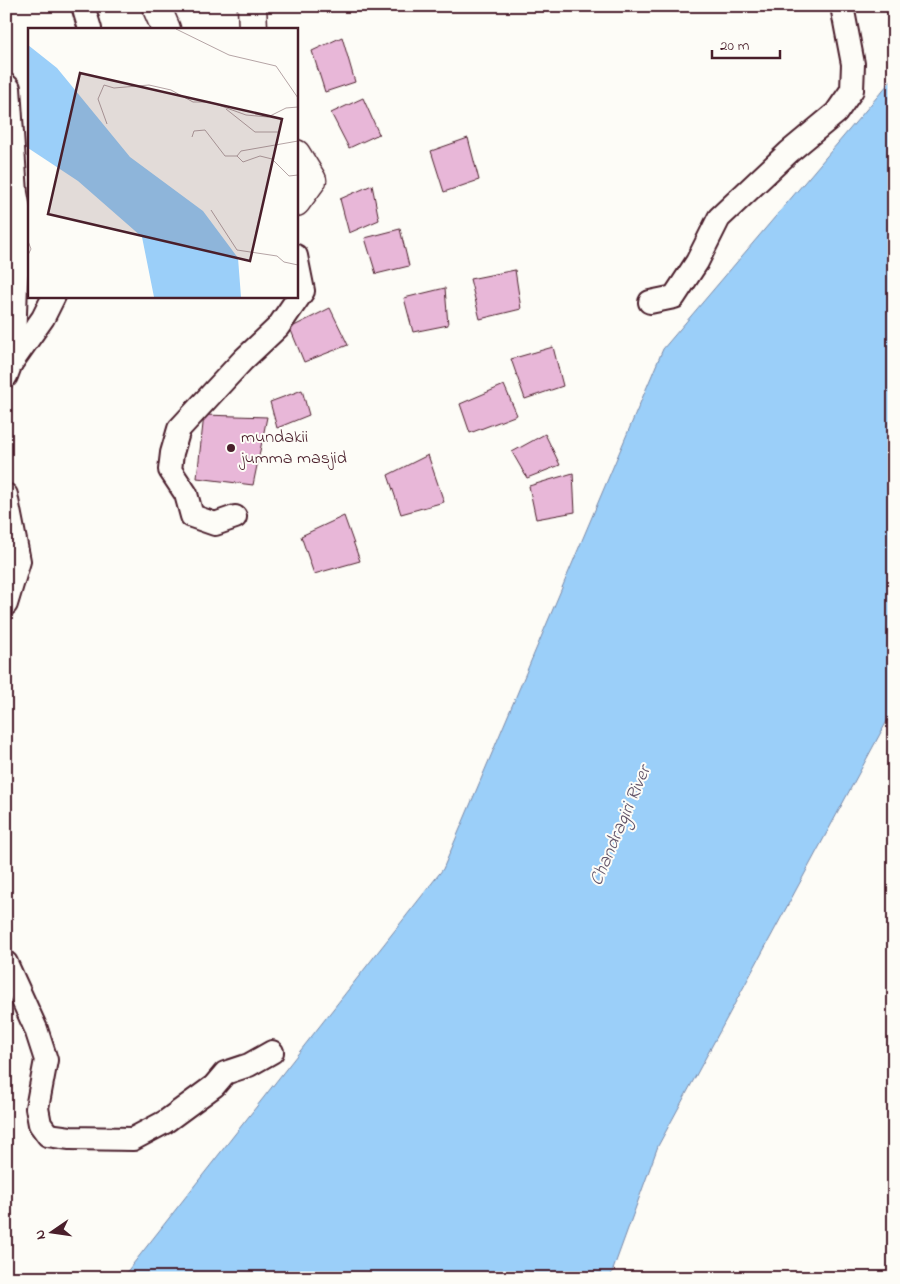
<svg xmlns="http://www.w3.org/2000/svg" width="900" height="1284" font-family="'Indie Flower',sans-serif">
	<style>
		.water { fill: #9bcff9; stroke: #7b89a7 }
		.building { fill: #e8b7d8; stroke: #4a1f2b }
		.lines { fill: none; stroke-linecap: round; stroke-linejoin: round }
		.minor-casing { stroke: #4a1f2b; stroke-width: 26 }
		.secondary-casing { stroke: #4a1f2b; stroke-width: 31 }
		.minor { stroke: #fdfcf7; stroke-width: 22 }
		.secondary { stroke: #fdfcf7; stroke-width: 28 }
		.poi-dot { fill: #4a1f2b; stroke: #fdfcf7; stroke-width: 2 }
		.labels { text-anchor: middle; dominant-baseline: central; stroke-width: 4; stroke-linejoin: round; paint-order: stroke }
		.poi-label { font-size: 18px; fill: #4a1f2b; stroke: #fdfcf7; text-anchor: start }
		.water-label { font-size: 19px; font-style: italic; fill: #625469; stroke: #fdfcf7 }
		.inset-road { fill: none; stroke: #b5a4a5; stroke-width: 1 }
		.view { fill: #4a1f2b; fill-opacity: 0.15; stroke: #4a1f2b; stroke-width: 2.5 }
		.inset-edge { fill: none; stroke: #4a1f2b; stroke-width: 2.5 }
	</style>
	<rect width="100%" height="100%" fill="#fdfcf7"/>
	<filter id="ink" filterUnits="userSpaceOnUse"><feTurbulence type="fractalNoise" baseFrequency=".02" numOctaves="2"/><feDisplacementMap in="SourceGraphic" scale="10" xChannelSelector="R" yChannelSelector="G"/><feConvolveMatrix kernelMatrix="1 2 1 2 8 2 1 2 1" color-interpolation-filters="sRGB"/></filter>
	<g filter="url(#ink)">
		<path class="water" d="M894,77V708L658,1146L610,1278H122L443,869L663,349Z"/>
		<g class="building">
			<path d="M342,37L355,82L325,92L312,51Z"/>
			<path d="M363,98L379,134L349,148L331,113Z"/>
			<path d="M468,138L479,180L444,192L431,151Z"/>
			<path d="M372,185L379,220L349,233L340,199Z"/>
			<path d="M400,229L409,266L376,274L365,238Z"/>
			<path d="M515,270L521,309L480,319L470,279Z"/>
			<path d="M445,288L448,325L413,332L404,298Z"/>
			<path d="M330,308L348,345L304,362L290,328Z"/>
			<path d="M553,347L563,386L525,399L511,359Z"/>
			<path d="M504,385L517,415L470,433L460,404Z"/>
			<path d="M302,390L309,415L277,428L270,402Z"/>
			<path d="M204,415L267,417L253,485L197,478Z"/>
			<path d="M545,434L560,465L527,478L512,452Z"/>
			<path d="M428,455L444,502L401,514L388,475Z"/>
			<path d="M573,473L575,512L536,519L529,486Z"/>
			<path d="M344,516L360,561L314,574L301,536Z"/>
		</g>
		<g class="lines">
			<g class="minor-casing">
				<g id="minor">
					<path d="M83,6L90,29"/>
					<path d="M6,85L9,88L16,193L22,224L16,283L14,344L11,363L6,376"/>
					<path d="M650,302L674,297L697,262L719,218L789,152L836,113L852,90L853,64L842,6"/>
					<path d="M12,362L43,318L54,296"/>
					<path d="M6,495L19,561L6,604"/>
					<path d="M235,517L215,524L192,516L186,494L170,470L172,453L179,429L243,360L278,327L303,291L296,256"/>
					<path d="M6,963L36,1029L46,1060L37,1108L40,1124L48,1135L70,1138L133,1139L165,1122L214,1086L225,1073L249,1065L272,1052"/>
				</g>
			</g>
			<g class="secondary-casing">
				<g id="secondary">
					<path d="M156,6L166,29"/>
					<path d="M252,6L253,29"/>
					<path d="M296,154L312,180L296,202"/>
				</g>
			</g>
			<use href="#minor" class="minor"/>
			<use href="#secondary" class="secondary"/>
		</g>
	</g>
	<circle class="poi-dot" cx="231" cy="448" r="5"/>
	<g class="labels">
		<g class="poi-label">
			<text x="241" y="438">mundakii<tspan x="241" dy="21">jumma masjid</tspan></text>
		</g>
		<g class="water-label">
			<text transform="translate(621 826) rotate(-67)">Chandragiri River</text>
		</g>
	</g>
	<g transform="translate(28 28)">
		<rect width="270" height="270" fill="#fdfcf7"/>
		<path d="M0,17L29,40L102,129L175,183L210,230L213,269H126L114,209L50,153L0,120Z" fill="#9bcff9"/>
		<path class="inset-road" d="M148,1L201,27L248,38L270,70M198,81L227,104H251M79,96L70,71L76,57L86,60L121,57L143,62L165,74H182L218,87L240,89L258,80L270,79M164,109L166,103L177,102L197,128H209M270,113L213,123L209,128L215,134L232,128L244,131L261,148L270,147M183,182L209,222L249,228L256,234L270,237M0,213L3,221L0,227"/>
		<path class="view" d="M52,45L254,91L222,233L20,186Z"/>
		<rect width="270" height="270" class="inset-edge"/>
	</g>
	<rect width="900" height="1284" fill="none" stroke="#fdfcf7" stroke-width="25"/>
	<rect x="12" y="12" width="875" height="1259" fill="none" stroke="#4a1f2b" stroke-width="2" filter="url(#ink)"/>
	<g transform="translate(52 1232) rotate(257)" stroke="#fdfcf7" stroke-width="4" paint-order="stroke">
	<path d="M0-4L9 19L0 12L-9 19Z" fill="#4a1f2b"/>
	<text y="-8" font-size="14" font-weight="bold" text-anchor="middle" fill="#4a1f2b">N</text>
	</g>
	<path d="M712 50v8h68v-8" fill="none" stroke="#4a1f2b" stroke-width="2.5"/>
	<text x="720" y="50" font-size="15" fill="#4a1f2b" stroke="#fdfcf7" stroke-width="4" paint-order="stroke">20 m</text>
</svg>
